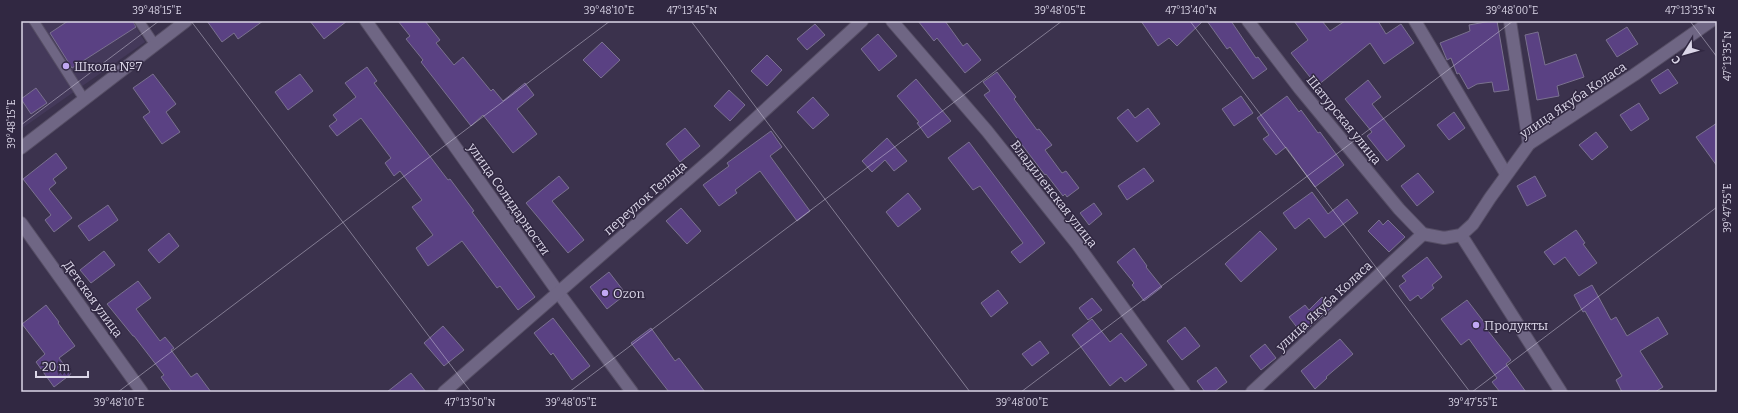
<svg xmlns="http://www.w3.org/2000/svg" width="1738" height="413" font-family="Bitter,serif">
	<style>
		.built { fill: #44395a }
		.building { fill: #5a4183; stroke: #7a718f }
		.lines { fill: none; stroke-linecap: round; stroke-linejoin: round }
		.lane-casing { stroke: #564e65; stroke-width: 11 }
		.street-casing { stroke: #564e65; stroke-width: 14 }
		.lane { stroke: #6f6684; stroke-width: 9 }
		.street { stroke: #6f6684; stroke-width: 12 }
		.ticks { fill: none; stroke: #dbd6e8; stroke-width: 1; stroke-opacity: 0.45 }
		.poi-dot { fill: #c1a8f3; stroke: #312842; stroke-width: 1.5 }
		.labels { text-anchor: middle; dominant-baseline: central; stroke-width: 3; stroke-linejoin: round; paint-order: stroke }
		.poi-label { font-size: 13px; fill: #dbd6e8; stroke: #312842; text-anchor: start }
		.street-label { font-size: 13px; fill: #dbd6e8; stroke: #312842 }
		.neatline { fill: none; stroke: #dbd6e8; stroke-width: 1.5 }
		.ticks-label { font-size: 10px; text-anchor: middle; fill: #dbd6e8 }
	</style>
	<rect width="100%" height="100%" fill="#3b324d"/>
	<path class="built" d="M21,21H132L145,42L21,129Z"/>
	<g class="building">
		<path d="M68,21H133L136,27L72,68L50,33Z"/>
		<path d="M207,21H263L238,39L234,33L222,42Z"/>
		<path d="M310,21H347L324,39Z"/>
		<path d="M398,21H425L440,40L436,43L454,65L463,57L491,91L493,89L503,101L525,83L534,95L517,109L537,134L513,153L483,115L471,126L421,62L423,60L406,39L410,36Z"/>
		<path d="M918,21H945L963,46L967,43L981,60L965,73L937,38L934,41Z"/>
		<path d="M1141,21H1203L1177,46L1169,38L1158,46Z"/>
		<path d="M1207,21H1231L1256,58L1258,57L1267,69L1253,79L1230,47L1227,49Z"/>
		<path d="M1294,21H1322L1330,31L1345,21H1378L1386,34L1401,24L1414,43L1384,64L1370,43L1317,86L1291,53L1308,40Z"/>
		<path d="M1491,21H1497L1509,90L1494,92L1492,82L1477,84L1468,89L1459,73L1457,74L1451,58L1447,60L1440,43L1470,31L1469,25Z"/>
		<path d="M815,24L825,35L807,50L797,39Z"/>
		<path d="M1627,27L1638,44L1617,57L1606,40Z"/>
		<path d="M1538,32L1545,65L1576,54L1584,77L1557,86L1559,96L1537,100L1525,35Z"/>
		<path d="M878,34L897,56L879,71L861,49Z"/>
		<path d="M602,42L620,60L601,78L583,60Z"/>
		<path d="M767,55L782,70L767,86L751,71Z"/>
		<path d="M367,67L377,81L374,83L448,180L450,179L474,211L472,212L535,297L518,310L500,286L497,288L462,241L428,266L416,248L433,235L412,207L422,200L400,171L394,176L385,163L391,158L361,118L337,136L329,126L337,120L333,115L356,97L345,83Z"/>
		<path d="M1668,69L1678,83L1660,94L1651,80Z"/>
		<path d="M997,72L1016,97L1014,99L1037,130L1039,129L1052,145L1045,150L1062,173L1066,171L1079,188L1067,197L1065,194L1063,196L1046,174L1045,175L984,95L990,91L983,82Z"/>
		<path d="M153,74L176,104L166,112L180,132L162,144L143,117L150,112L133,88Z"/>
		<path d="M300,74L313,91L288,110L275,92Z"/>
		<path d="M916,79L951,121L928,138L917,123L919,122L897,96Z"/>
		<path d="M1368,80L1381,97L1372,104L1405,146L1387,161L1367,136L1372,132L1345,99Z"/>
		<path d="M36,88L47,103L31,114L21,99Z"/>
		<path d="M729,90L745,105L730,121L714,106Z"/>
		<path d="M1241,96L1253,113L1234,126L1222,109Z"/>
		<path d="M1287,96L1299,112L1301,110L1318,133L1320,132L1344,165L1315,187L1286,147L1276,155L1263,139L1269,135L1257,118Z"/>
		<path d="M813,97L829,115L813,129L797,112Z"/>
		<path d="M1639,103L1649,119L1631,131L1620,115Z"/>
		<path d="M1148,108L1160,124L1137,142L1117,118L1128,109L1135,118Z"/>
		<path d="M1454,112L1465,128L1449,140L1437,125Z"/>
		<path d="M1717,123V166L1696,137Z"/>
		<path d="M685,128L700,146L680,162L666,144Z"/>
		<path d="M771,131L782,147L770,156L810,211L797,221L760,171L735,190L737,193L719,206L703,185L729,166L727,163Z"/>
		<path d="M1596,132L1608,147L1592,160L1579,145Z"/>
		<path d="M887,138L907,161L894,171L885,160L872,172L862,161Z"/>
		<path d="M969,142L1045,243L1020,263L1011,252L1023,243L980,186L973,190L948,158Z"/>
		<path d="M56,153L67,168L53,179L56,183L49,189L72,218L54,232L45,220L51,215L23,179Z"/>
		<path d="M1144,168L1154,181L1127,200L1118,186Z"/>
		<path d="M1418,173L1434,192L1417,206L1401,186Z"/>
		<path d="M559,176L569,188L552,201L584,240L568,253L526,203Z"/>
		<path d="M1535,176L1546,196L1527,206L1517,186Z"/>
		<path d="M1312,192L1328,214L1347,199L1358,213L1325,238L1309,218L1295,229L1283,213Z"/>
		<path d="M908,193L921,209L898,227L886,212Z"/>
		<path d="M1094,203L1102,214L1089,225L1080,213Z"/>
		<path d="M108,205L118,220L89,241L78,226Z"/>
		<path d="M681,208L701,231L687,244L666,221Z"/>
		<path d="M1379,220L1383,225L1388,220L1405,237L1389,252L1368,231Z"/>
		<path d="M1576,230L1585,243L1583,244L1597,263L1579,276L1565,257L1554,265L1544,252Z"/>
		<path d="M1260,231L1277,249L1241,282L1225,264Z"/>
		<path d="M169,233L179,246L159,263L148,250Z"/>
		<path d="M1134,248L1147,266L1146,267L1162,287L1144,301L1132,285L1134,283L1117,262Z"/>
		<path d="M104,251L115,265L91,283L80,270Z"/>
		<path d="M1427,257L1442,277L1432,285L1434,288L1421,299L1418,295L1410,301L1399,286L1406,281L1402,276Z"/>
		<path d="M609,272L626,294L607,309L590,287Z"/>
		<path d="M138,281L151,298L136,309L160,341L165,337L174,348L171,350L191,377L197,373L211,392H172L161,377L164,375L134,336H133L107,304Z"/>
		<path d="M1592,285L1611,320L1616,317L1627,336L1658,317L1668,334L1640,351L1663,387L1655,392H1622L1616,380L1622,376L1585,311L1583,312L1574,295Z"/>
		<path d="M998,290L1008,303L991,317L981,303Z"/>
		<path d="M1322,297L1332,307L1302,334L1289,317L1305,305L1309,310Z"/>
		<path d="M1092,298L1102,310L1088,320L1079,308Z"/>
		<path d="M1467,300L1487,326L1485,327L1511,360L1506,364L1526,392H1500L1492,382L1497,378L1469,339L1461,345L1441,319Z"/>
		<path d="M46,305L59,322L58,323L75,346L59,358L71,374L54,387L36,362L45,354L22,324Z"/>
		<path d="M553,318L590,366L572,380L553,353L551,355L534,333Z"/>
		<path d="M1092,319L1110,342L1121,333L1147,365L1125,382L1121,377L1110,386L1072,335Z"/>
		<path d="M443,326L464,350L444,366L424,343Z"/>
		<path d="M1185,327L1200,346L1182,360L1167,341Z"/>
		<path d="M651,328L675,361L679,358L705,392H669L631,343Z"/>
		<path d="M1340,339L1353,354L1326,377L1327,378L1315,389L1301,371Z"/>
		<path d="M1040,341L1049,353L1032,366L1022,354Z"/>
		<path d="M1265,344L1276,358L1261,370L1250,356Z"/>
		<path d="M1216,367L1227,382L1214,392H1205L1197,381Z"/>
		<path d="M411,373L426,392H387Z"/>
	</g>
	<g class="lines">
		<g class="lane-casing">
			<g id="lane">
				<path d="M34,21L84,99"/>
				<path d="M139,21L155,45"/>
			</g>
		</g>
		<g class="street-casing">
			<g id="street">
				<path d="M366,21L558,292L632,392"/>
				<path d="M892,21L987,131L1077,244L1184,392"/>
				<path d="M1248,21L1300,89L1399,209L1423,234"/>
				<path d="M1415,21L1506,174"/>
				<path d="M1510,21L1529,144"/>
				<path d="M21,148L186,21"/>
				<path d="M21,223L142,392"/>
				<path d="M1461,235L1561,392"/>
				<path d="M444,392L717,154L862,21"/>
				<path d="M1252,392L1423,234L1444,238L1461,235L1473,224L1490,198L1529,144L1634,75L1711,21"/>
			</g>
		</g>
		<use href="#lane" class="lane"/>
		<use href="#street" class="street"/>
	</g>
	<path class="ticks" d="M191,21L471,392M691,21L970,392M1190,21L1470,392M1690,21L1717,57M21,125L159,21M118,392L610,21M569,392L1062,21M1021,392L1513,21M1472,392L1717,207"/>
	<g class="poi-dot">
		<circle cx="66" cy="66" r="4"/>
		<circle cx="605" cy="293" r="4"/>
		<circle cx="1476" cy="325" r="4"/>
	</g>
	<g class="labels">
		<g class="poi-label">
			<text x="74" y="66">Школа №7</text>
			<text x="613" y="293">Ozon</text>
			<text x="1484" y="325">Продукты</text>
		</g>
		<g class="street-label">
			<text transform="translate(1573 100) rotate(-34)">улица Якуба Коласа</text>
			<text transform="translate(1344 120) rotate(51)">Шатурская улица</text>
			<text transform="translate(1054 194) rotate(52)">Владиленская улица</text>
			<text transform="translate(645 198) rotate(-41)">переулок Гельца</text>
			<text transform="translate(509 199) rotate(55)">улица Солидарности</text>
			<text transform="translate(93 299) rotate(54)">Детская улица</text>
			<text transform="translate(1324 306) rotate(-43)">улица Якуба Коласа</text>
		</g>
	</g>
	<rect width="1738" height="413" fill="none" stroke="#312842" stroke-width="44"/>
	<g transform="translate(1684 54) rotate(233)" stroke="#312842" stroke-width="3" paint-order="stroke">
	<path d="M0-3L7 15L0 10L-7 15Z" fill="#dbd6e8"/>
	<text y="-6" font-size="11" font-weight="bold" text-anchor="middle" fill="#dbd6e8">С</text>
	</g>
	<path d="M36 371v6h52v-6" fill="none" stroke="#dbd6e8" stroke-width="2"/>
	<text x="42" y="371" font-size="12" fill="#dbd6e8" stroke="#312842" stroke-width="3" paint-order="stroke">20 m</text>
	<rect x="22" y="22" width="1694" height="369" class="neatline"/>
	<g class="ticks-label">
		<text x="157" y="14">39°48'15"E</text>
		<text x="609" y="14">39°48'10"E</text>
		<text x="692" y="14">47°13'45"N</text>
		<text x="1060" y="14">39°48'05"E</text>
		<text x="1191" y="14">47°13'40"N</text>
		<text x="1512" y="14">39°48'00"E</text>
		<text x="1690" y="14">47°13'35"N</text>
		<text transform="translate(1727 56) rotate(-90)" y="4">47°13'35"N</text>
		<text transform="translate(11 124) rotate(-90)" y="4">39°48'15"E</text>
		<text transform="translate(1727 208) rotate(-90)" y="4">39°47'55"E</text>
		<text x="119" y="406">39°48'10"E</text>
		<text x="470" y="406">47°13'50"N</text>
		<text x="571" y="406">39°48'05"E</text>
		<text x="1022" y="406">39°48'00"E</text>
		<text x="1473" y="406">39°47'55"E</text>
	</g>
</svg>
